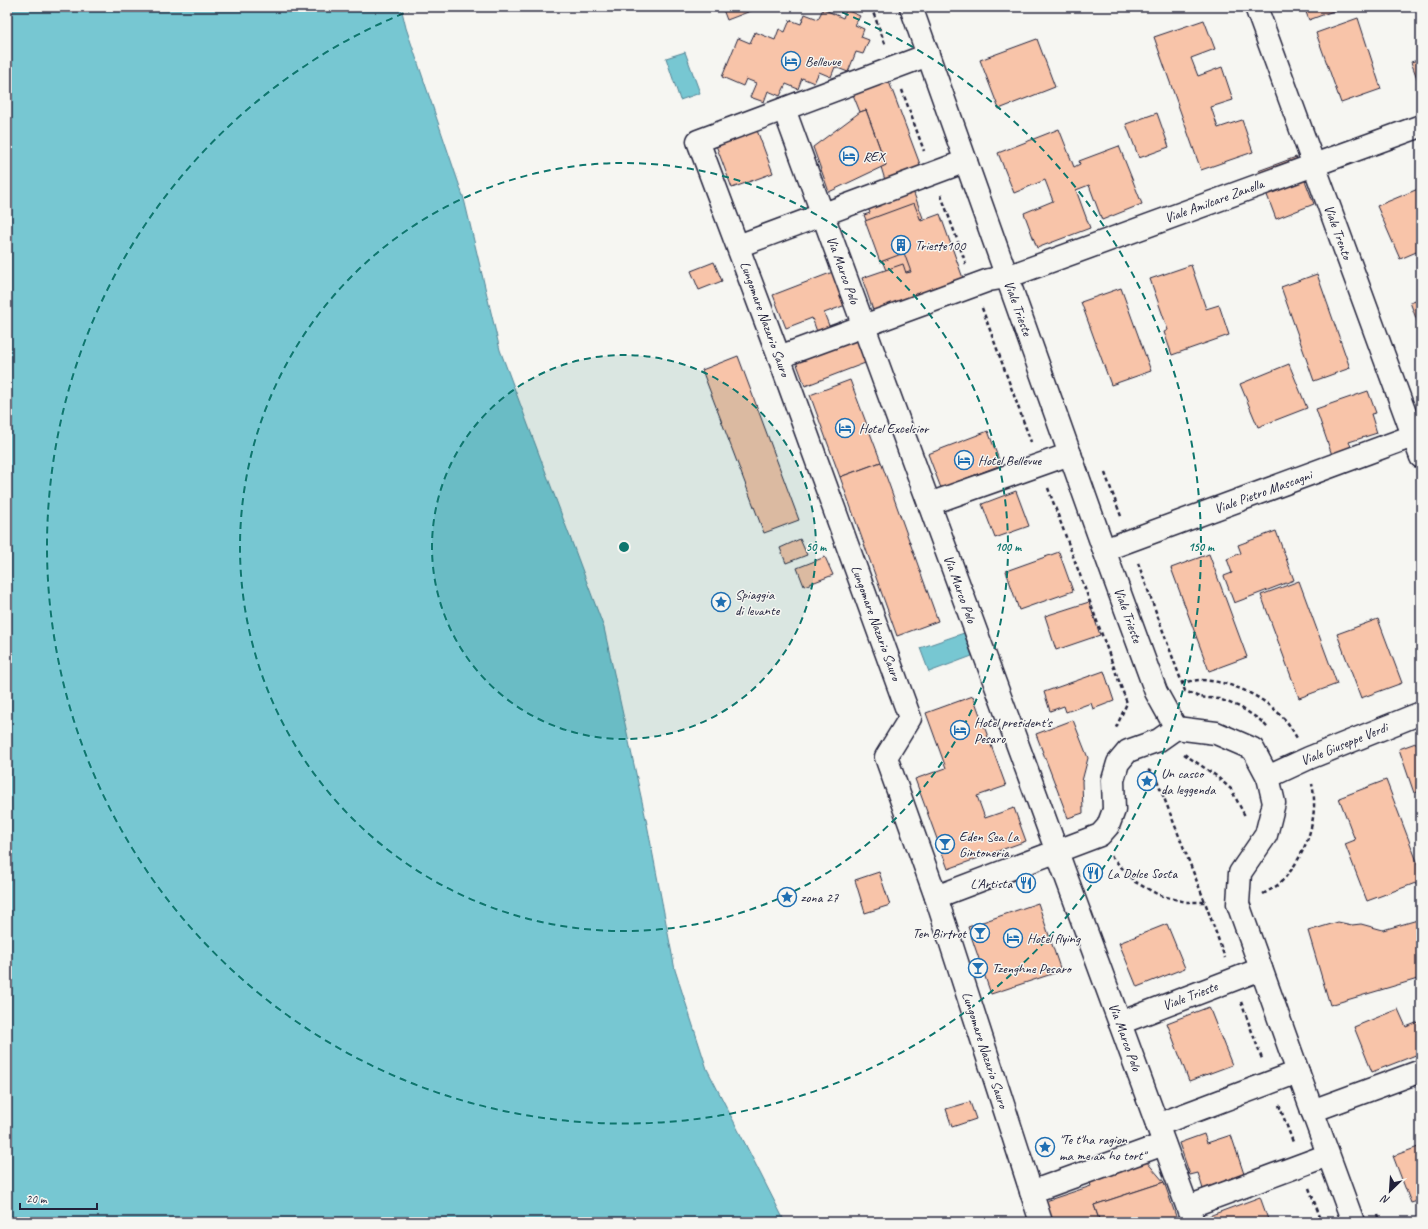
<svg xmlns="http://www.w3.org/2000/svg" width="1428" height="1229" font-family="Caveat,sans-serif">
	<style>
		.water { fill: #77c7d2; stroke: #558596 }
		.building { fill: #f8c4a9; stroke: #22223b }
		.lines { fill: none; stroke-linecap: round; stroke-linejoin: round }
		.street-casing { stroke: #22223b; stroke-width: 25 }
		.path { stroke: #22223b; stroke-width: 2.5; stroke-dasharray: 4 3; stroke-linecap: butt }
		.street { stroke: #f6f6f2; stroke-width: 22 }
		.ring { fill: none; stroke: #0f766e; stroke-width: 2; stroke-dasharray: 7 5 }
		.labels { text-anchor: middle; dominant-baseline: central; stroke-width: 3; stroke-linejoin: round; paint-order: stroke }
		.poi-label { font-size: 14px; fill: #22223b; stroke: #f6f6f2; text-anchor: start }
		.street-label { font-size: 14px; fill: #22223b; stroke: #f6f6f2 }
		.centre { fill: #0f766e; stroke: #f6f6f2; stroke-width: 2 }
		.ring-label { font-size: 12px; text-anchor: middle; font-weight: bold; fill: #0f766e; stroke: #f6f6f2; stroke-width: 3; stroke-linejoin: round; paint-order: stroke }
	</style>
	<rect width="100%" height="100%" fill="#f6f6f2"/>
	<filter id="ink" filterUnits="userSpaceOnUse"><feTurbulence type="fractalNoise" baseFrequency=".025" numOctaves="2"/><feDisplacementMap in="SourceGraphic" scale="8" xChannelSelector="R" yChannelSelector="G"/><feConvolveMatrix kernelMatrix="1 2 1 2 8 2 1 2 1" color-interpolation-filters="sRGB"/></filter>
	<g filter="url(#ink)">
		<g class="water">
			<path d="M7,7H401L406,28L464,199L500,350L604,628L647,824L675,970L707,1069L785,1222H7Z"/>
			<path d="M685,52L700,93L680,100L666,58Z"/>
			<path d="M964,633L972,656L929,672L920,648Z"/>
		</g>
		<g class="building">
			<path d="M722,7H761L727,20Z"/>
			<path d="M1304,7H1344L1309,20Z"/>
			<path d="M823,9L843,18L846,10L860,16L855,25L864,29L861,37L869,40L863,54L856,52L848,72L835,67L831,77L819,72L814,83L802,78L798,89L786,84L780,96L768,91L764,102L750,97L756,83L746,79L743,86L722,77L738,38L750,43L755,32L775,40L779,29L785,32L790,20L801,24L805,14L818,19Z"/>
			<path d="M1358,18L1381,89L1341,103L1316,33Z"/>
			<path d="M1204,20L1215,49L1191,58L1198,76L1222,67L1233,100L1211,107L1218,128L1242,120L1253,152L1201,170L1154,37Z"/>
			<path d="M1037,39L1055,87L999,109L980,60Z"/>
			<path d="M1421,59V89L1411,62Z"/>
			<path d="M888,79L921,167L885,180L881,167L886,165L866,110L860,112L852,92Z"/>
			<path d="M866,110L886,165L829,192L813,147L860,112Z"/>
			<path d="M1157,113L1169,147L1139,158L1126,124Z"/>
			<path d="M752,117L773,173L732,188L711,132Z"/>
			<path d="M1059,129L1074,167L1080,164L1079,161L1119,146L1142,204L1102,220L1089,185L1076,190L1090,228L1037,248L1024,213L1053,201L1045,180L1014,193L998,153Z"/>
			<path d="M1296,157L1314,204L1276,219L1258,171Z"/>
			<path d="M909,180L923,218L917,220L936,269L915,278L912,270L889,278L864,215L870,213L864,197Z"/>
			<path d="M1418,189L1421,196V250L1400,259L1377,206Z"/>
			<path d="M914,203L921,221L940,214L964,281L876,319L862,278L903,264L906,273L911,272L904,253L880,262L865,221Z"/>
			<path d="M714,262L722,281L699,290L691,271Z"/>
			<path d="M1191,265L1206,309L1219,305L1229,335L1172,355L1164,332L1168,330L1150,279Z"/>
			<path d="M838,270L851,303L824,313L832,333L858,323L873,360L805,386L791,348L819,337L812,318L786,328L773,295Z"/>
			<path d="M1317,274L1350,368L1314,381L1281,287Z"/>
			<path d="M1121,288L1151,371L1111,385L1081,302Z"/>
			<path d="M1421,298V332L1410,302Z"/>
			<path d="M738,356L799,520L764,533L702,370Z"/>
			<path d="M1289,364L1307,408L1258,427L1240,384Z"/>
			<path d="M850,380L881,462L840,477L810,395Z"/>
			<path d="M1368,391L1376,413L1371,414L1377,433L1349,442L1353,451L1333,458L1316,409Z"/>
			<path d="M988,431L1001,465L941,488L928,454Z"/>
			<path d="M881,462L938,621L897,636L840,477Z"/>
			<path d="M1016,491L1029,526L995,538L982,504Z"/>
			<path d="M1276,531L1294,580L1234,603L1224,576L1232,573L1227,559L1241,553L1238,545Z"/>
			<path d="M800,539L807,555L786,563L780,548Z"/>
			<path d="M1059,552L1073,591L1019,610L1006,571Z"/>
			<path d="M1209,554L1247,657L1209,671L1171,568Z"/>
			<path d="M825,557L833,575L804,586L797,568Z"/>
			<path d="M1299,581L1337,684L1299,698L1261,595Z"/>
			<path d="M1089,602L1100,635L1056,650L1045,616Z"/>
			<path d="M1378,619L1402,683L1361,698L1337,634Z"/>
			<path d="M1104,671L1114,701L1093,709L1091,703L1066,712L1064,706L1050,711L1044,692Z"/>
			<path d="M973,696L1006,786L977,796L985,818L1014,808L1026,841L948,869L915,779L946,768L926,713Z"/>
			<path d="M1073,720L1088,758L1082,781L1083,813L1068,818L1036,734Z"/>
			<path d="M1421,741V791L1414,793L1399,749Z"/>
			<path d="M1386,780L1421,872V881L1367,901L1345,844L1355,840L1339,798Z"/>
			<path d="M879,872L890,905L865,913L855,880Z"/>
			<path d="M1038,903L1061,971L991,994L968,927Z"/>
			<path d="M1421,919V978L1330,1005L1308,931L1338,922L1352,925L1361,924L1383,930Z"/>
			<path d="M1167,924L1185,968L1137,987L1119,943Z"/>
			<path d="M1209,1007L1232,1065L1189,1081L1167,1023Z"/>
			<path d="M1398,1009L1406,1027L1421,1021V1053L1372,1072L1354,1027Z"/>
			<path d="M970,1102L976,1119L952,1127L946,1109Z"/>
			<path d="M1204,1134L1207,1143L1231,1135L1244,1174L1203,1189L1198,1173L1190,1175L1179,1143Z"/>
			<path d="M1421,1146V1200L1411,1203L1393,1156Z"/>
			<path d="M1146,1161L1164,1182L1094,1205L1100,1222H1050L1043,1202L1091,1186L1089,1180Z"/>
			<path d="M1164,1182L1178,1222H1100L1094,1205Z"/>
			<path d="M1260,1197L1269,1222H1211L1209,1216Z"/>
		</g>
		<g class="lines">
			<g class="street-casing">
				<g id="street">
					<path d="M911,7L1104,550L1156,692L1176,728"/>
					<path d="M1256,7L1421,457"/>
					<path d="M928,55L698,141L779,357L910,718L886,757L936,897L1041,1222"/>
					<path d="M784,109L1193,1222"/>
					<path d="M738,246L966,161"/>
					<path d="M779,357L989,280L1007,277L1421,126"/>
					<path d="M929,504L1070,454"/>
					<path d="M1104,550L1421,433"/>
					<path d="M1268,777L1309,758L1421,713"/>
					<path d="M936,897L1100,835L1108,826L1114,810L1113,780L1118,763L1128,751L1159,740L1176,728L1216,733L1253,749L1268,777L1274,803L1266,835L1240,873L1238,904L1298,1072L1353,1222"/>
					<path d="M1120,1023L1261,969"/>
					<path d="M1312,1111L1421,1071"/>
					<path d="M1157,1125L1298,1072"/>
					<path d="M1031,1192L1164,1144"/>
					<path d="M1188,1207L1328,1155"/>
				</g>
			</g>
			<g class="path">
				<path d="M871,7L886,46"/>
				<path d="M902,90L924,151"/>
				<path d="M941,195L966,264"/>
				<path d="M982,308L1031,442"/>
				<path d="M1105,473L1122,519"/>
				<path d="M1048,488L1127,703L1115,730"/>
				<path d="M1138,563L1185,691L1199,697L1219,699L1240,707L1260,720L1269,729"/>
				<path d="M1181,683C1187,682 1194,680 1200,680C1232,681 1266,697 1287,722C1291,727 1294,733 1297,738"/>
				<path d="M1184,754L1215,775L1231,789L1245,816"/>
				<path d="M1148,770L1155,775L1205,902"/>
				<path d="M1111,856L1135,882L1159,895L1186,902H1205L1225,958"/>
				<path d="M1263,894C1268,891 1274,888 1279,884C1304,860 1320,819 1312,784"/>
				<path d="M1241,1002L1262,1059"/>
				<path d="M1279,1105L1293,1142"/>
				<path d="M1309,1188L1322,1222"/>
				<path d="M1378,1215L1380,1222"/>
			</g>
			<use href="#street" class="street"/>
		</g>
	</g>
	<circle cx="624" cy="547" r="192" fill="#0f766e" fill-opacity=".12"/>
	<g class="ring">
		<circle cx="624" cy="547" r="192"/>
		<circle cx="624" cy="547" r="384"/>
		<path d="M831 8A577 577 0 1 1 417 8"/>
	</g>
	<defs>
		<g id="hotel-ring" transform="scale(1)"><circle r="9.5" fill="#f6f6f2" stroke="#1f6fb2" stroke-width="1.5"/><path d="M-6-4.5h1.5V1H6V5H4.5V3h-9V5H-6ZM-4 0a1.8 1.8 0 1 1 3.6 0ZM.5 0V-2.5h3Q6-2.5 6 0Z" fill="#1f6fb2"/></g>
		<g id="building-ring" transform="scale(1)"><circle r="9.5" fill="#f6f6f2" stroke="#1f6fb2" stroke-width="1.5"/><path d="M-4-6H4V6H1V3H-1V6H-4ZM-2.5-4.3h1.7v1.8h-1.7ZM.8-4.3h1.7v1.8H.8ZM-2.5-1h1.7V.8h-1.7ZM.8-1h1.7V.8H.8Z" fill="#1f6fb2"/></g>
		<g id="sight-ring" transform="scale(1)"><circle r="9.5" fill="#f6f6f2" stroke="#1f6fb2" stroke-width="1.5"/><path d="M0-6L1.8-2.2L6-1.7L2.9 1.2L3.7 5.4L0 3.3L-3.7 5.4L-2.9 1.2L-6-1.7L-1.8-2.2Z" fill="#1f6fb2"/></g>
		<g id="bar-ring" transform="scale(1)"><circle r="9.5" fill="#f6f6f2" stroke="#1f6fb2" stroke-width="1.5"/><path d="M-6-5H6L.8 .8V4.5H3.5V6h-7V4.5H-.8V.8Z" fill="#1f6fb2"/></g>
		<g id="restaurant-ring" transform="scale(1)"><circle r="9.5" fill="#f6f6f2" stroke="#1f6fb2" stroke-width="1.5"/><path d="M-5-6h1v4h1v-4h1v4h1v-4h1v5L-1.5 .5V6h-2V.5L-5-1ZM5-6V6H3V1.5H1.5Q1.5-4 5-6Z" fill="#1f6fb2"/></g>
	</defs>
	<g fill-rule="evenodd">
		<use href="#hotel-ring" x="791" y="61"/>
		<use href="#hotel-ring" x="849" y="156"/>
		<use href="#building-ring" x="901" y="245"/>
		<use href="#hotel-ring" x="845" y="428"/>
		<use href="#hotel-ring" x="964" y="460"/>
		<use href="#sight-ring" x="721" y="602"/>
		<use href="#hotel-ring" x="960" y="730"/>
		<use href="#sight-ring" x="1147" y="781"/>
		<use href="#bar-ring" x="945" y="844"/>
		<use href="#restaurant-ring" x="1093" y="873"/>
		<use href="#restaurant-ring" x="1026" y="883"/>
		<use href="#sight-ring" x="787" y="897"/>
		<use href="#bar-ring" x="980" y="933"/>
		<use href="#hotel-ring" x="1013" y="938"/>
		<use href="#bar-ring" x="978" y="968"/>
		<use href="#sight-ring" x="1045" y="1147"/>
	</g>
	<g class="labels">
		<g class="poi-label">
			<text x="805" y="61">Bellevue</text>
			<text x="863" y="156">REX</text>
			<text x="915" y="245">Trieste100</text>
			<text x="859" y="428">Hotel Excelsior</text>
			<text x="978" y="460">Hotel Bellevue</text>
			<text x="735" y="594">Spiaggia<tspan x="735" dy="16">di levante</tspan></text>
			<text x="974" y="722">Hotel president's<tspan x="974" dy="16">Pesaro</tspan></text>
			<text x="1161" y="773">Un casco<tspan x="1161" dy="16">da leggenda</tspan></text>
			<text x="959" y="836">Eden Sea La<tspan x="959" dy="16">Gintoneria</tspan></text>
			<text x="1107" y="873">La Dolce Sosta</text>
			<text x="1012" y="883" text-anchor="end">L'Artista</text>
			<text x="801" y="897">zona 27</text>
			<text x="966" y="933" text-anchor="end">Ten Birtrot</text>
			<text x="1027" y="938">Hotel flying</text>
			<text x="992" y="968">Tzenghne Pesaro</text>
			<text x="1059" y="1139">"Te t'ha ragion<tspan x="1059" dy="16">ma me an ho tort"</tspan></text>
		</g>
		<g class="street-label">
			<text transform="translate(1214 201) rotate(-20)">Viale Amilcare Zanella</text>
			<text transform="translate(1338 232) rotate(70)">Viale Trento</text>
			<text transform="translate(843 270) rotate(70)">Via Marco Polo</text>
			<text transform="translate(1018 308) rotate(70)">Viale Trieste</text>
			<text transform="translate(765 319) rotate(70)">Lungomare Nazario Sauro</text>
			<text transform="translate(1263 492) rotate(-20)">Viale Pietro Mascagni</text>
			<text transform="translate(960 589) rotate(70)">Via Marco Polo</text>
			<text transform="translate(1128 615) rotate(70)">Viale Trieste</text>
			<text transform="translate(876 623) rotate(70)">Lungomare Nazario Sauro</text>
			<text transform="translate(1344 744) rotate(-22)">Viale Giuseppe Verdi</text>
			<text transform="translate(1190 996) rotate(-21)">Viale Trieste</text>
			<text transform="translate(1125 1037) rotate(70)">Via Marco Polo</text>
			<text transform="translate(985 1050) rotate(72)">Lungomare Nazario Sauro</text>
		</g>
	</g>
	<circle cx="624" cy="547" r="6" class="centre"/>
	<g class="ring-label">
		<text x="816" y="551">50 m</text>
		<text x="1008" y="551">100 m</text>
		<text x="1201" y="551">150 m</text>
	</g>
	<rect width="1428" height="1229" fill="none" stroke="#f6f6f2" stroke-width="24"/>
	<rect x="12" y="12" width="1404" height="1205" fill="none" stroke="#22223b" stroke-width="1.5" filter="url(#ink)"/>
	<g transform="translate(1390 1191) rotate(205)" stroke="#f6f6f2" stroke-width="3" paint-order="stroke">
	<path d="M0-3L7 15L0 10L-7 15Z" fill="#22223b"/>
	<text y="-6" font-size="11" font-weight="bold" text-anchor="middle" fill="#22223b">N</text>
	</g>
	<path d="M20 1203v6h77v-6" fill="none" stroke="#22223b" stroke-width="2"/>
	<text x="26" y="1203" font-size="12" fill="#22223b" stroke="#f6f6f2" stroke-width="3" paint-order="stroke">20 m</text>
</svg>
